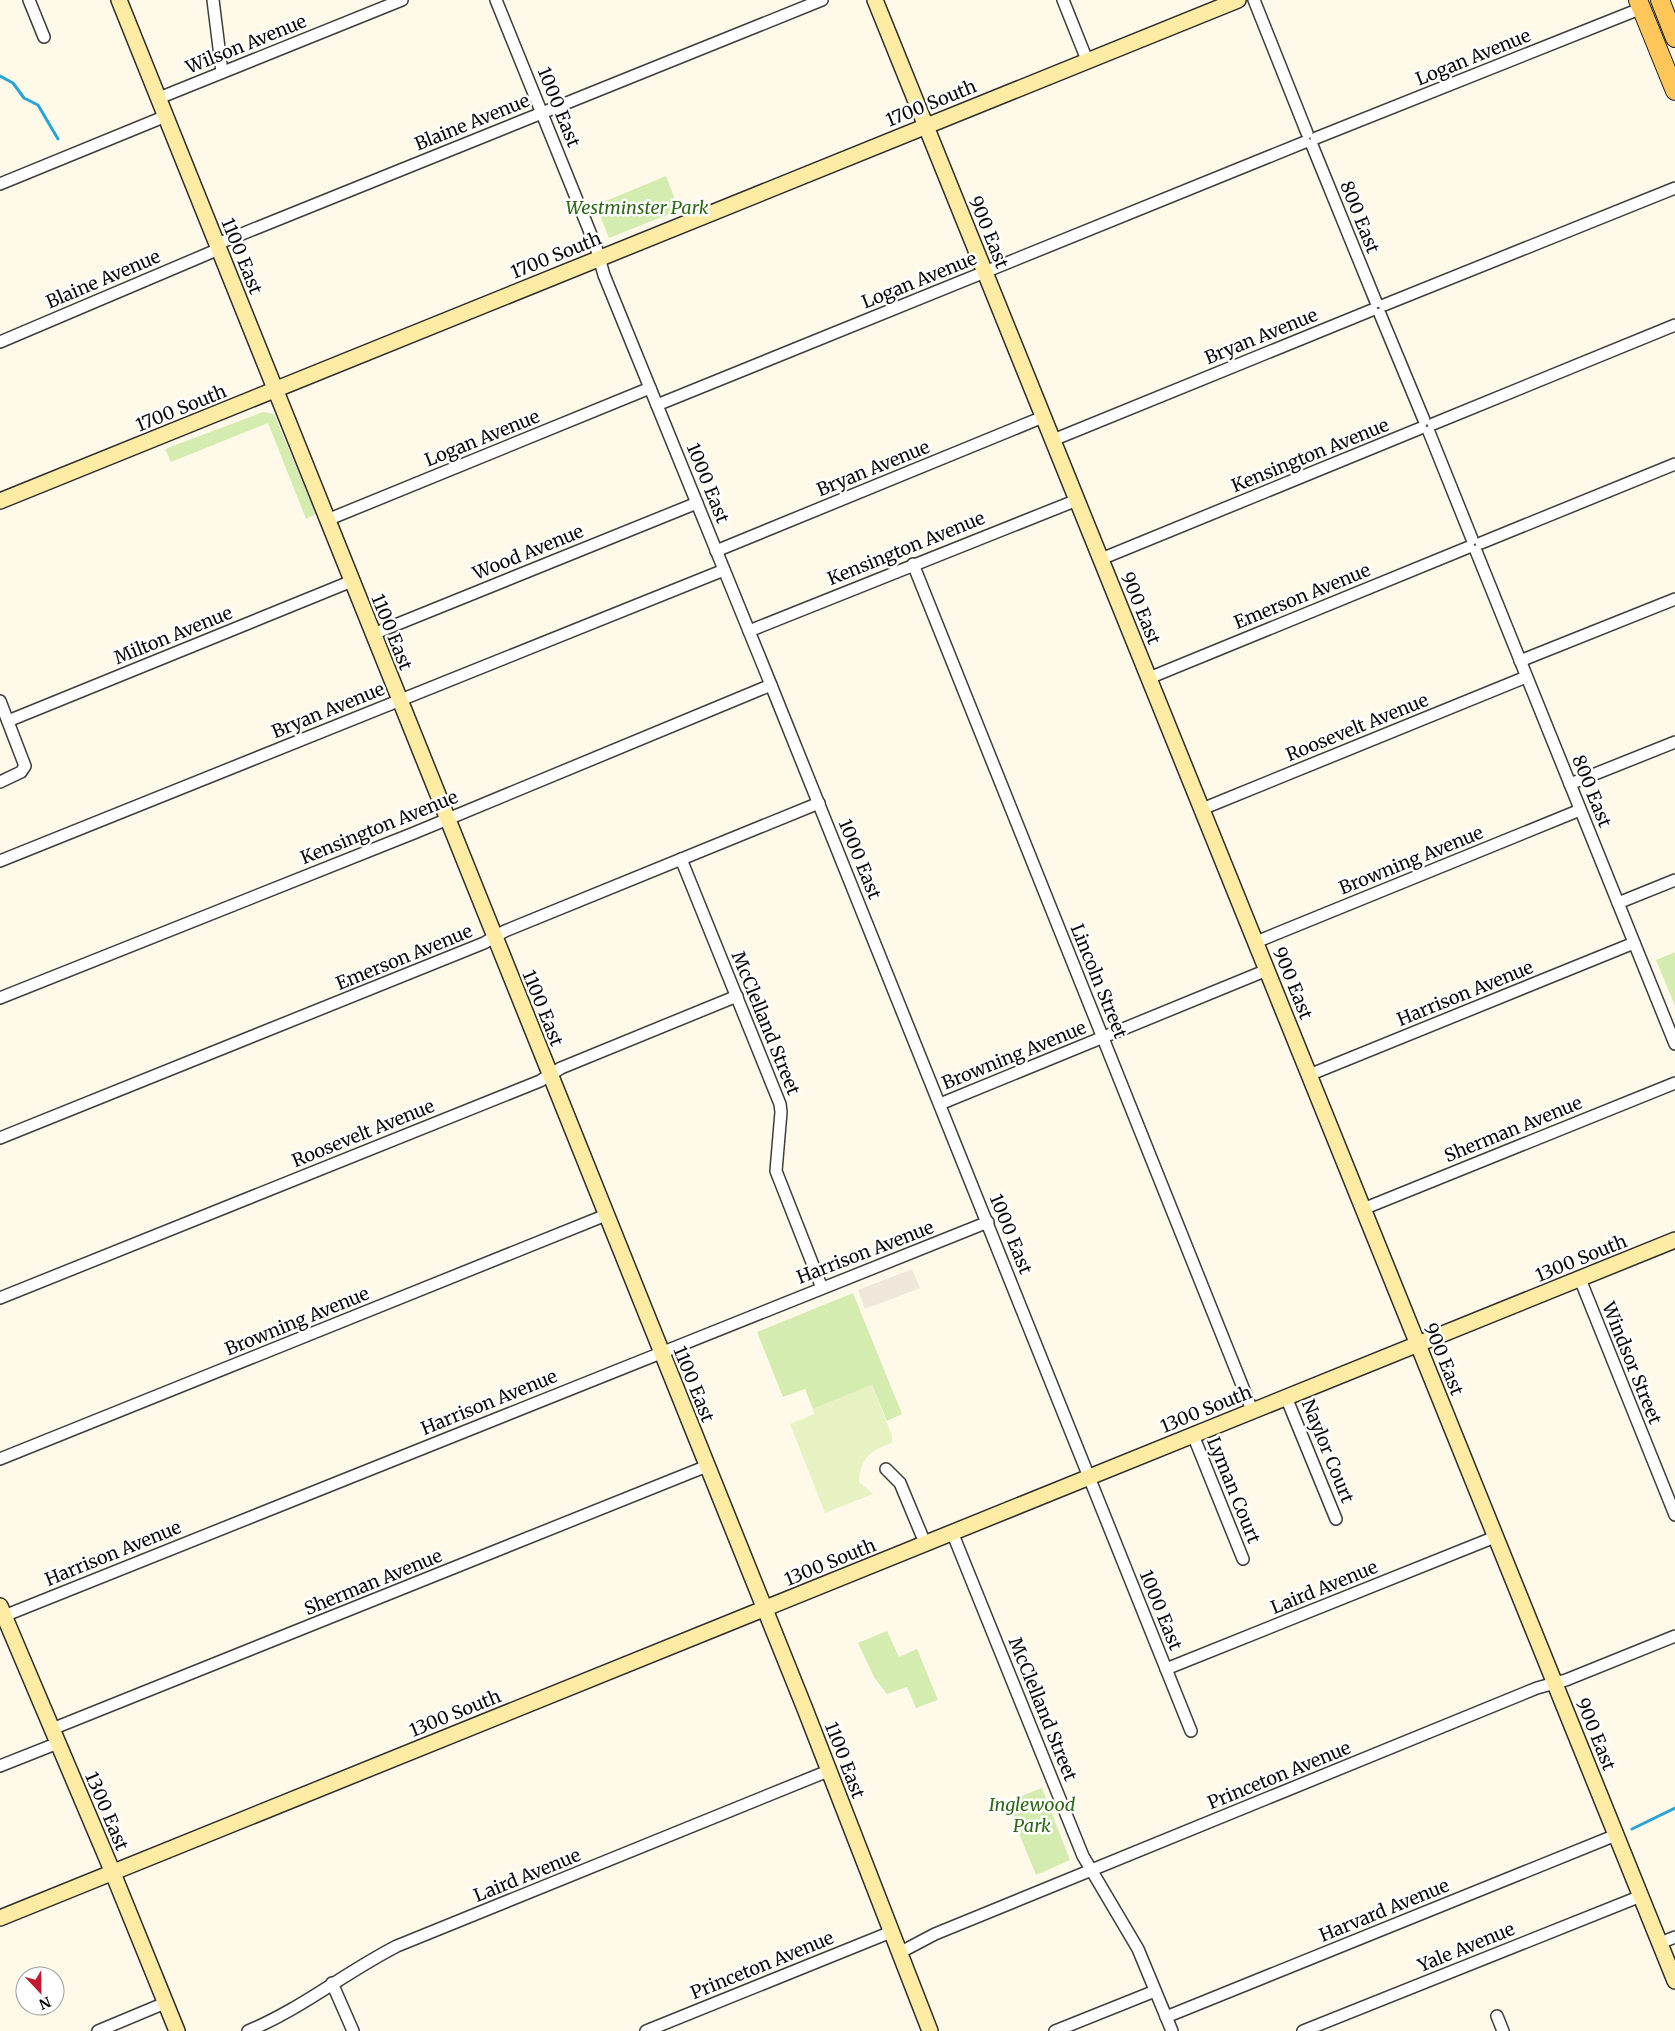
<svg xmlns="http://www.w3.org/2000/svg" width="1675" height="2031" font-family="Merriweather,serif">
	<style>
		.green { fill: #d5ecb0 }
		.pitch { fill: #e7f2c3 }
		.plaza { fill: #efe7d9 }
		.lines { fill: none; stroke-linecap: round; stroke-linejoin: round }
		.stream { stroke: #2ba3d8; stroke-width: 3 }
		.street-casing { stroke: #3e3e3e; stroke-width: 14 }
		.secondary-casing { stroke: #2d2d2d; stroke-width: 18 }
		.primary-casing { stroke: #1c1c1c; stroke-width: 20 }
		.street { stroke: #fff; stroke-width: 11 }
		.secondary { stroke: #ffeca4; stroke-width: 15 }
		.primary { stroke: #ffc759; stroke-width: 18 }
		.labels { text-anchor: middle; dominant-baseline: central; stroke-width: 5; stroke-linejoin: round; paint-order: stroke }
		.street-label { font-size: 18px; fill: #0b0b0b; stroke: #fff }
		.park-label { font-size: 18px; font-style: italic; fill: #306717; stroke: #fff }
	</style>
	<rect width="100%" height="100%" fill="#fff9e9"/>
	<g class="green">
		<path d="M666,176L679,210L609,238L596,205Z"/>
		<path d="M263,412L274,414L316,514L306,519L268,423L171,462L165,449Z"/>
		<path d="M1675,952V1006L1656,960Z"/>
		<path d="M853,1293L902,1414L887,1421L872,1385L813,1409L805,1389L783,1397L757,1332Z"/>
		<path d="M887,1631L899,1657L917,1649L938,1700L916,1708L907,1687L887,1694L874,1677L858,1643Z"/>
		<path d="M1042,1788L1070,1860L1036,1875L1006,1802Z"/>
	</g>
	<path class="pitch" d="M872,1385L892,1436V1443C870,1451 861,1457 859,1482L873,1494L825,1513L790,1424L814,1414L813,1409Z"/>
	<path class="plaza" d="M912,1269L920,1288L865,1309L858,1290Z"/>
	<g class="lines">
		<g class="stream">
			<path d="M0,76L13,83L24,98L38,105L58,139"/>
			<path d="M1632,1829L1675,1808"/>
		</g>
		<g class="street-casing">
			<g id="street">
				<path d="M29,0L44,37"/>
				<path d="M213,0L222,72"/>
				<path d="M496,0L596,247L604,275L771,685L1191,1731"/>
				<path d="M1063,0L1087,60"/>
				<path d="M1254,0L1307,133"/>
				<path d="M159,98L402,0"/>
				<path d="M1316,138L1642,8"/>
				<path d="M1312,145L1376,302"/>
				<path d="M0,184L166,116"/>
				<path d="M217,244L822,0"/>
				<path d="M1384,305L1675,188"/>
				<path d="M1380,314L1424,420"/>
				<path d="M0,342L219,249"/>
				<path d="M657,405L1305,142"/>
				<path d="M1433,424L1675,325"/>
				<path d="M1429,432L1472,539"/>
				<path d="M1053,440L1372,310"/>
				<path d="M327,520L650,388"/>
				<path d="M1481,543L1675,464"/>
				<path d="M716,551L1043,417"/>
				<path d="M1476,551L1675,1044"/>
				<path d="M1101,559L1421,428"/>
				<path d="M913,564L1252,1410"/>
				<path d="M749,631L1077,500"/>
				<path d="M373,634L697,503"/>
				<path d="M1520,661L1675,599"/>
				<path d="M1149,678L1469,547"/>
				<path d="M0,701L25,766L21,772L0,782"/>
				<path d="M8,721L352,581"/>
				<path d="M1570,784L1675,742"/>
				<path d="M1202,809L1526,677"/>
				<path d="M681,859L780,1104L781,1112L776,1171L822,1288"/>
				<path d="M0,861L724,570"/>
				<path d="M1618,903L1675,880"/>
				<path d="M1256,942L1580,810"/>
				<path d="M0,998L414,833L771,685"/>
				<path d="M1309,1075L1634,943"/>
				<path d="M940,1104L1267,970"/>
				<path d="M0,1138L484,943L505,931L819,803"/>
				<path d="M1363,1209L1675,1083"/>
				<path d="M1580,1279L1675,1515"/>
				<path d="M0,1298L540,1081L561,1068L737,996"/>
				<path d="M1286,1397L1336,1519"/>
				<path d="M1193,1435L1243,1559"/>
				<path d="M0,1459L606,1215"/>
				<path d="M886,1469L900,1483L925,1543"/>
				<path d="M952,1532L1083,1856L1138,1949L1172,2031"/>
				<path d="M4,1616L988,1222"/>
				<path d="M1166,1669L1495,1537"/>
				<path d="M52,1729L707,1466"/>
				<path d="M0,1766L58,1743"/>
				<path d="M1660,1943L1675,1937"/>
				<path d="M899,1953L935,1934L1537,1688L1566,1680L1675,1636"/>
				<path d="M332,1983L353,2031"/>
				<path d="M1497,2016L1503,2031"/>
				<path d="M1166,2017L1616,1835"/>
				<path d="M98,2031L165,2003"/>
				<path d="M248,2031C301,2009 346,1972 397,1946L828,1771"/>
				<path d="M646,2031L891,1932"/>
				<path d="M1055,2031L1155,1991"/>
				<path d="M1303,2031L1641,1896"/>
			</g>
		</g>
		<g class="secondary-casing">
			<g id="secondary">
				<path d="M119,0L805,1709L930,2031"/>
				<path d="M875,0L1675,1981"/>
				<path d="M0,501L1238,0"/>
				<path d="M0,1606L108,1861L177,2031"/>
				<path d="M0,1918L1675,1240"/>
			</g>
		</g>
		<g class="primary-casing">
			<g id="primary">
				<path d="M1638,0L1675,91"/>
				<path d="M1660,0L1675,38"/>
			</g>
		</g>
		<use href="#street" class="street"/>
		<use href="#secondary" class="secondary"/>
		<use href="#primary" class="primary"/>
	</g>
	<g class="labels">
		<g class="street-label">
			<text transform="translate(246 44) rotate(-22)">Wilson Avenue</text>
			<text transform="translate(1473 57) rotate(-22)">Logan Avenue</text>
			<text transform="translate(931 103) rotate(-22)">1700 South</text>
			<text transform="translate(559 107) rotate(68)">1000 East</text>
			<text transform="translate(472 122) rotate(-22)">Blaine Avenue</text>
			<text transform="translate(1360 217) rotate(68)">800 East</text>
			<text transform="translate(989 232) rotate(68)">900 East</text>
			<text transform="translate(556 255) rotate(-22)">1700 South</text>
			<text transform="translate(242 256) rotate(68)">1100 East</text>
			<text transform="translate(103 279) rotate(-23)">Blaine Avenue</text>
			<text transform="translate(919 280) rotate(-22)">Logan Avenue</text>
			<text transform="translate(1261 336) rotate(-22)">Bryan Avenue</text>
			<text transform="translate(181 408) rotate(-22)">1700 South</text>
			<text transform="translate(482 438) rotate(-22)">Logan Avenue</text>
			<text transform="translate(1310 455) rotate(-22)">Kensington Avenue</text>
			<text transform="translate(873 468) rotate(-22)">Bryan Avenue</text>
			<text transform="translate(708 483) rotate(68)">1000 East</text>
			<text transform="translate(906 548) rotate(-22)">Kensington Avenue</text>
			<text transform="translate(528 552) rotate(-22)">Wood Avenue</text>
			<text transform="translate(1302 596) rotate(-22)">Emerson Avenue</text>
			<text transform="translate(1141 608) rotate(68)">900 East</text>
			<text transform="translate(392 632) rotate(68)">1100 East</text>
			<text transform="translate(173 635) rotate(-22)">Milton Avenue</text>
			<text transform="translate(328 710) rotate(-22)">Bryan Avenue</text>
			<text transform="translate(1357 727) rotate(-22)">Roosevelt Avenue</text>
			<text transform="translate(1592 791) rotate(68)">800 East</text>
			<text transform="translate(379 827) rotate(-22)">Kensington Avenue</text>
			<text transform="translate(860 859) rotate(68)">1000 East</text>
			<text transform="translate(1411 860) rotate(-22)">Browning Avenue</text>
			<text transform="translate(404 957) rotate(-22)">Emerson Avenue</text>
			<text transform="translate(1099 981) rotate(68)">Lincoln Street</text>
			<text transform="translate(1293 983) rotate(68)">900 East</text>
			<text transform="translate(1465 993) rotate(-22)">Harrison Avenue</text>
			<text transform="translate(543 1008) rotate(68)">1100 East</text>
			<text transform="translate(766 1023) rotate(68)">McClelland Street</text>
			<text transform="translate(1014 1055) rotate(-22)">Browning Avenue</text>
			<text transform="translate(1513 1129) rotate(-22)">Sherman Avenue</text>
			<text transform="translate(363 1133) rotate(-22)">Roosevelt Avenue</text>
			<text transform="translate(1011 1234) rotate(68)">1000 East</text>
			<text transform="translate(865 1252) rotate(-21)">Harrison Avenue</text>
			<text transform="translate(1581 1258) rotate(-22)">1300 South</text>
			<text transform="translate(297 1321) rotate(-22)">Browning Avenue</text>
			<text transform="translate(1444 1359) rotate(68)">900 East</text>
			<text transform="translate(1632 1363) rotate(68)">Windsor Street</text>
			<text transform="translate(694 1384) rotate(68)">1100 East</text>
			<text transform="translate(489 1402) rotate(-22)">Harrison Avenue</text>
			<text transform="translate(1206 1409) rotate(-22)">1300 South</text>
			<text transform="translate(1328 1451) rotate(68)">Naylor Court</text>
			<text transform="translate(1234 1490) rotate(68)">Lyman Court</text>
			<text transform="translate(113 1553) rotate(-22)">Harrison Avenue</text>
			<text transform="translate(830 1562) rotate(-22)">1300 South</text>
			<text transform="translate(373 1582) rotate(-22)">Sherman Avenue</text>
			<text transform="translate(1324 1587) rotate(-22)">Laird Avenue</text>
			<text transform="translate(1161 1610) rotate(68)">1000 East</text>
			<text transform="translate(1043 1709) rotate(68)">McClelland Street</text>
			<text transform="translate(455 1713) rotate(-22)">1300 South</text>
			<text transform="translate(1596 1734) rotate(68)">900 East</text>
			<text transform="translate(845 1760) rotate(69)">1100 East</text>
			<text transform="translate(1279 1775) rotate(-22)">Princeton Avenue</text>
			<text transform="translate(107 1811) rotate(67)">1300 East</text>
			<text transform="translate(527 1875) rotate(-22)">Laird Avenue</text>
			<text transform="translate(1384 1910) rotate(-22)">Harvard Avenue</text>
			<text transform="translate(1466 1947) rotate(-22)">Yale Avenue</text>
			<text transform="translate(762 1965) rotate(-22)">Princeton Avenue</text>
		</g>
		<g class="park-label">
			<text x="637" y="207">Westminster Park</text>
			<text x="1032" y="1804">Inglewood<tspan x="1032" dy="21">Park</tspan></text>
		</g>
	</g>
	<g transform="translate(40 1991) rotate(158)"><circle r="24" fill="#ffffff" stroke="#9d9d9d"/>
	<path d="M0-4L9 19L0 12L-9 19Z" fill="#c51932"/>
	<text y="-8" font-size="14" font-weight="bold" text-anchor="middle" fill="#0b0b0b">N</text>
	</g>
</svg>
